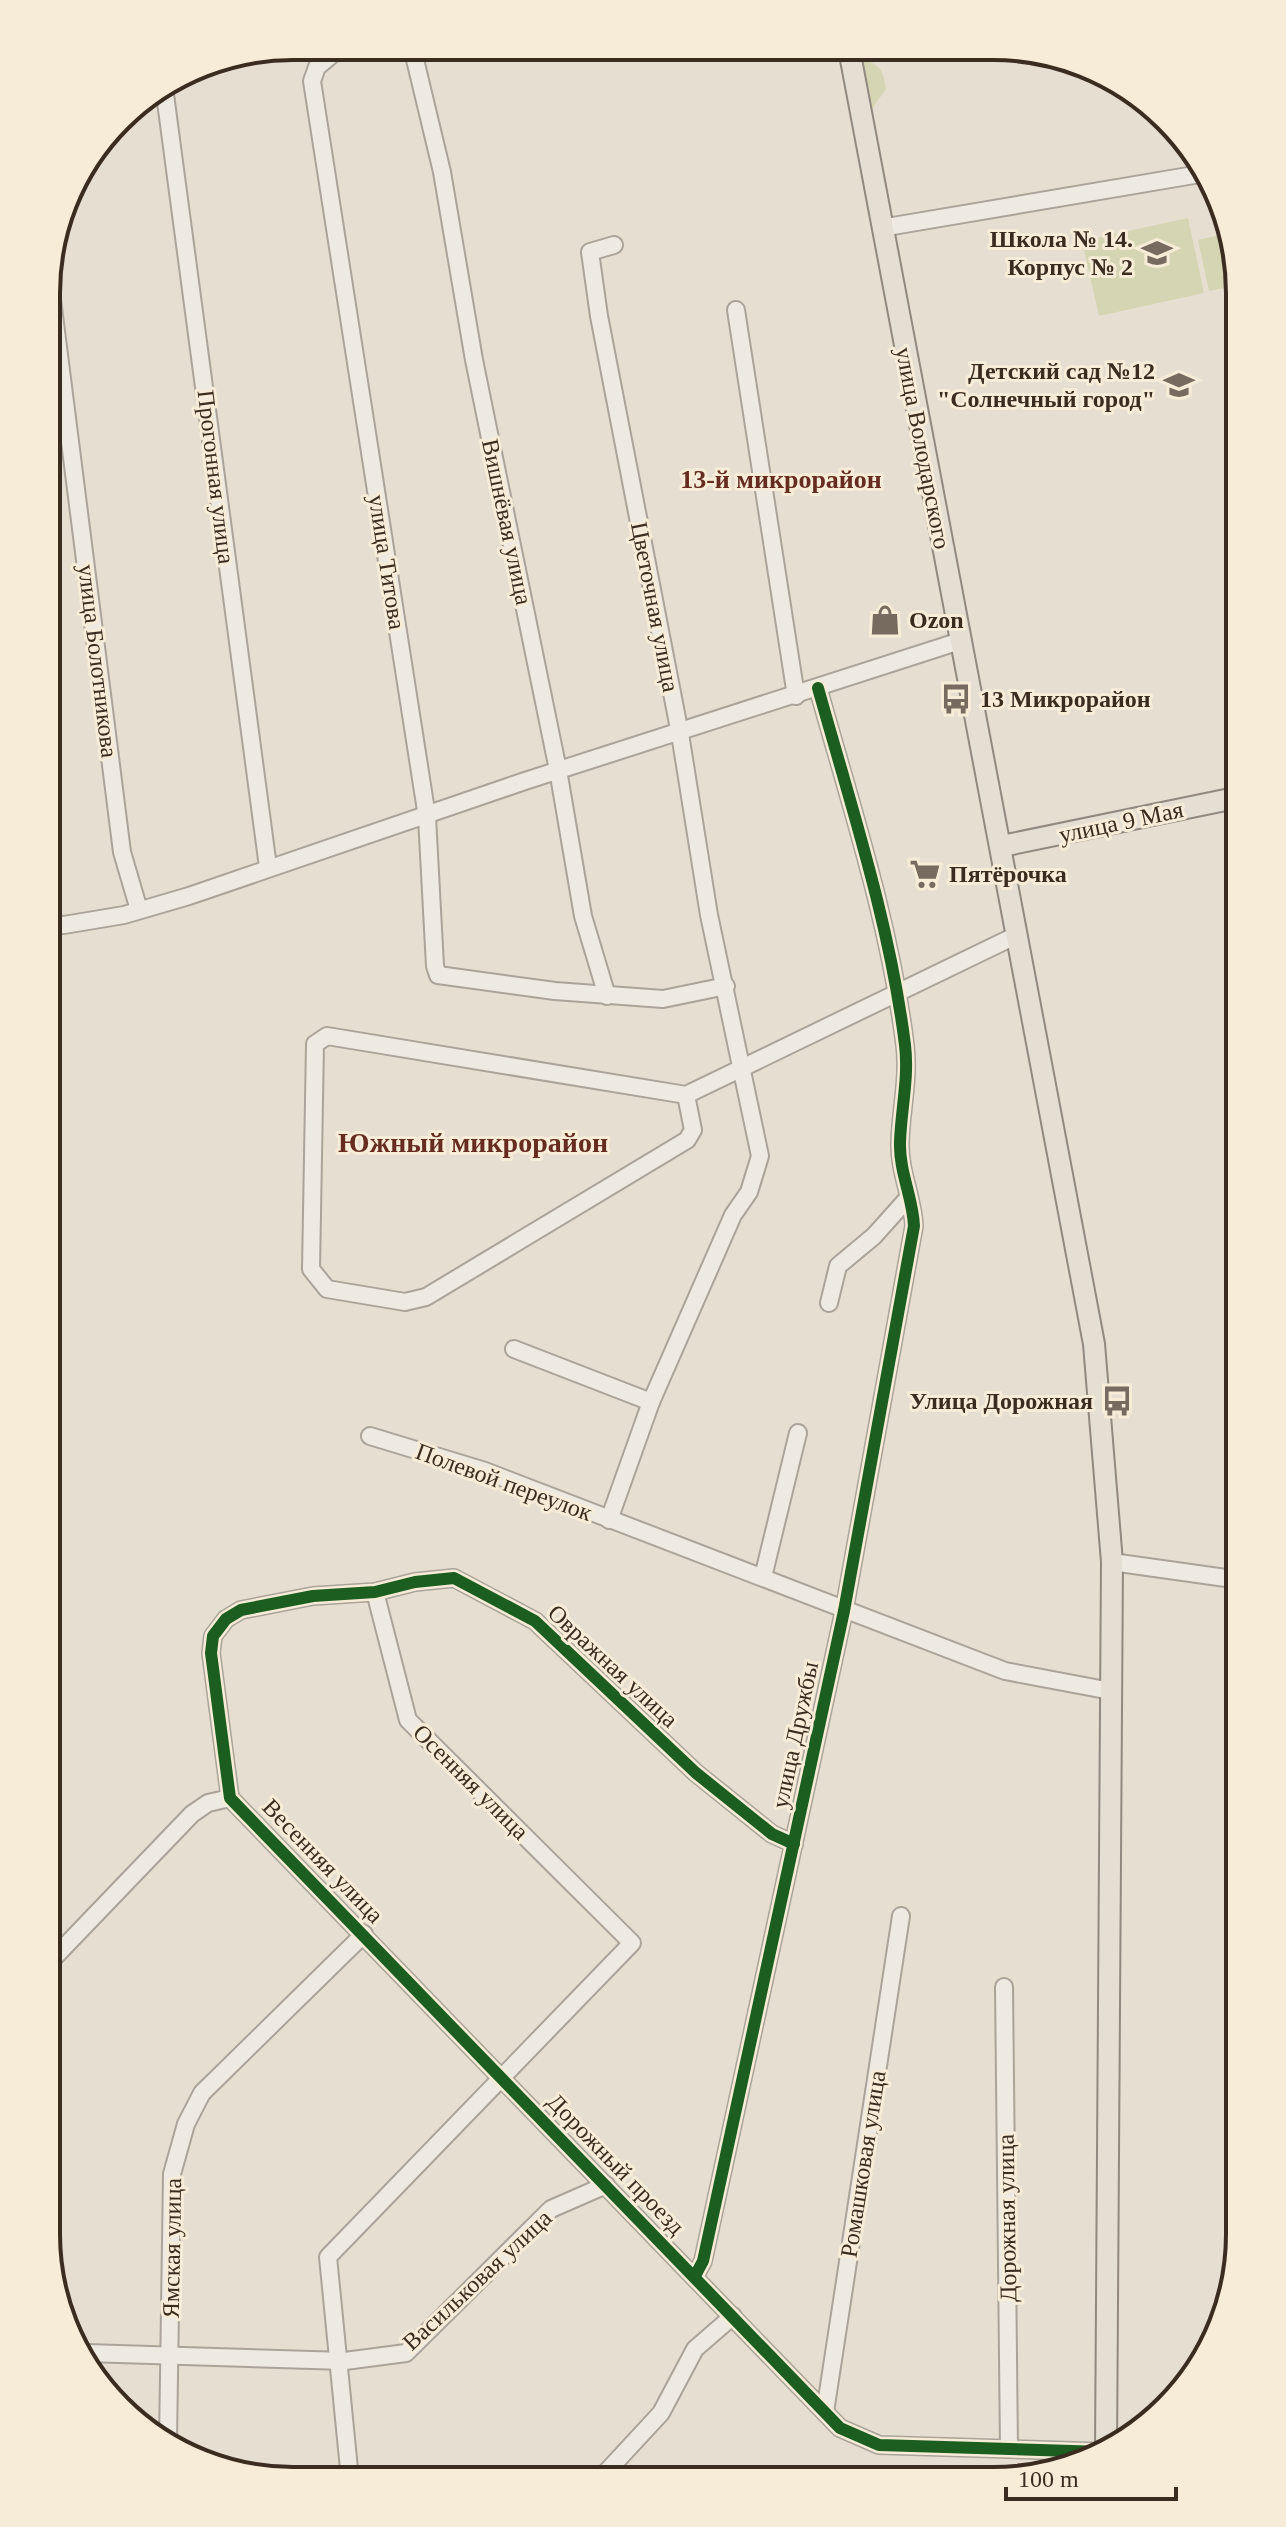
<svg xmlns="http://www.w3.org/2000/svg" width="1286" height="2527" font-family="Georgia,serif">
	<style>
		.green { fill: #d6d5b3 }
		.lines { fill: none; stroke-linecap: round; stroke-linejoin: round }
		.minor-casing { stroke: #aba399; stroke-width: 20 }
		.major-casing { stroke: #918980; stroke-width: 24 }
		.minor { stroke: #eeeae2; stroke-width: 16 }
		.major { stroke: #e5dfd3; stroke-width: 20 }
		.cycleway-casing { stroke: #f6ecd7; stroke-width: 17 }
		.cycleway { stroke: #1b5e20; stroke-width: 12 }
		.labels { text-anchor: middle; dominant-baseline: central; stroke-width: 6; stroke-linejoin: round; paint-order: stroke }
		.poi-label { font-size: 24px; font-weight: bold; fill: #3b2c20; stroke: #f6ecd7; text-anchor: end }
		.street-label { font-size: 24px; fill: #3b2c20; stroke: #f6ecd7 }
		.neighbourhood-label { font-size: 26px; font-weight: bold; fill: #672c20; stroke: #f6ecd7 }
		.quarter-label { font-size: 28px; font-weight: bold; fill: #672c20; stroke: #f6ecd7 }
		.rim { fill: none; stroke: #3b2c20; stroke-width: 4 }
	</style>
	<rect width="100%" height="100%" fill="#e6ded0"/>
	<g class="green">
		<path d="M862,60C881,64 883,71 886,89L871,110L866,111L856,61Z"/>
		<path d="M1188,218L1204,293L1099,316L1082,241Z"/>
		<path d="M1224,234L1235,286L1209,291L1198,240Z"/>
	</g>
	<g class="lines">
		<g class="minor-casing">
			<g id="minor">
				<path d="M342,46L317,67L312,81L427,817L435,966L438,975L555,991L663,999L726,986"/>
				<path d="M412,47L442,172L474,360L558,770L583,916L607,996"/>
				<path d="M164,87L268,867"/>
				<path d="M881,228L1200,174"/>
				<path d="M48,268L122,852L139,910"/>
				<path d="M736,310L796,696"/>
				<path d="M47,924L64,925L124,915L189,896L525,781L960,641"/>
				<path d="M686,1095L327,1036L315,1044L311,1269L327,1289L405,1302L426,1297L687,1140L693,1130L686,1095L1017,935"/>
				<path d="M829,1303L838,1266L874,1236L908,1198"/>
				<path d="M514,1349L651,1402"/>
				<path d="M370,1436L485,1471L1005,1671L1111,1691"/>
				<path d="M609,1520L651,1402L733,1215L749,1192L760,1156L709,915L680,734L599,316L590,252L614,245"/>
				<path d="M1112,1562L1240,1580"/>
				<path d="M763,1577L798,1433"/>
				<path d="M794,1844L772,1834L696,1773L535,1621L454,1578L415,1582L375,1592L313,1596L241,1610L226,1619L213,1636L211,1653L230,1798L840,2428L879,2445L1104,2452"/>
				<path d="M46,1966L192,1814L208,1803L230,1798"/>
				<path d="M1004,1987L1009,2449"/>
				<path d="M695,2276L703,2261L844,1611L914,1226C913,1198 899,1172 900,1142C901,1109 909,1078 905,1045C890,924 851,806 818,688"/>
				<path d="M86,2353L345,2361L406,2353L551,2209L606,2185"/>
				<path d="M825,2412L901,1916"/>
				<path d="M168,2443L172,2174L186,2124L202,2093L364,1934"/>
				<path d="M350,2479L328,2257L632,1943L408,1720L375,1592"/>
				<path d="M599,2480L661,2413L695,2349L733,2316"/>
			</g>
		</g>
		<g class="major-casing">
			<g id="major">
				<path d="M849,49L1094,1344L1112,1562L1106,2451"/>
				<path d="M1002,846L1240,797"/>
			</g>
		</g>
		<use href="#minor" class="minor"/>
		<use href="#major" class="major"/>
		<g class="cycleway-casing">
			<g id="cycleway">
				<path d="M794,1844L772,1834L696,1773L535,1621L454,1578L415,1582L375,1592L313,1596L241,1610L226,1619L213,1636L211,1653L230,1798L840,2428L879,2445L1104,2452"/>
				<path d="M695,2276L703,2261L844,1611L914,1226C913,1198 899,1172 900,1142C901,1109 909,1078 905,1045C890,924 851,806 818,688"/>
			</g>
		</g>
		<use href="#cycleway" class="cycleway"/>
	</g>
	<defs>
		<g id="school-bare" transform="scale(2.4)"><path d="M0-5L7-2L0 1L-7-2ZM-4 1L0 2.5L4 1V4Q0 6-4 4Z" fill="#776a5e" stroke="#f6ecd7" stroke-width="2.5" paint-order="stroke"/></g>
		<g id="shop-bare" transform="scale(2.4)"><path d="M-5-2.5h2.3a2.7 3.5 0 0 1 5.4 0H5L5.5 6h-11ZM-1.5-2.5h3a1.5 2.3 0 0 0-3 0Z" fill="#776a5e" stroke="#f6ecd7" stroke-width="2.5" paint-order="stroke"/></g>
		<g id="bus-bare" transform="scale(2.4)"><path d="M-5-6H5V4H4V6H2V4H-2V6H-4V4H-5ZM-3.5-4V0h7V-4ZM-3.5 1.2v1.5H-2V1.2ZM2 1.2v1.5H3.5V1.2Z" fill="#776a5e" stroke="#f6ecd7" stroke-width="2.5" paint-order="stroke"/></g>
		<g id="supermarket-bare" transform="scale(2.4)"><path d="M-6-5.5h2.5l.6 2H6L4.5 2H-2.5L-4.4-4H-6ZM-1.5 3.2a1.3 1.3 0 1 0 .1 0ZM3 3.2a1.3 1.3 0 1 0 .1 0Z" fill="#776a5e" stroke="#f6ecd7" stroke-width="2.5" paint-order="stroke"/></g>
	</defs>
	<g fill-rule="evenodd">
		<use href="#school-bare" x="1157" y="253"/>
		<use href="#school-bare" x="1179" y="385"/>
		<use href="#shop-bare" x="885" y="620"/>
		<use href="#bus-bare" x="956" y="699"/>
		<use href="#supermarket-bare" x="925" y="874"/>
		<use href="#bus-bare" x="1117" y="1401"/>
	</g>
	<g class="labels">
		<g class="poi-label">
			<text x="1133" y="239">Школа № 14.<tspan x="1133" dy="28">Корпус № 2</tspan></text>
			<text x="1155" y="371">Детский сад №12<tspan x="1155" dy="28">"Солнечный город"</tspan></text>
			<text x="909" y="620" text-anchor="start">Ozon</text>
			<text x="980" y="699" text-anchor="start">13 Микрорайон</text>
			<text x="949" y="874" text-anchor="start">Пятёрочка</text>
			<text x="1093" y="1401">Улица Дорожная</text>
		</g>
		<g class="street-label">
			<text transform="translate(923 448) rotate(79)">улица Володарского</text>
			<text transform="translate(216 477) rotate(83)">Прогонная улица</text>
			<text transform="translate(507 522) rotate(78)">Вишнёвая улица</text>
			<text transform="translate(387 562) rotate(81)">улица Титова</text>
			<text transform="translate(655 607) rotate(79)">Цветочная улица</text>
			<text transform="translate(98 661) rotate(83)">улица Болотникова</text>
			<text transform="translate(1121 822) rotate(-12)">улица 9 Мая</text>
			<text transform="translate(504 1482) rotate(20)">Полевой переулок</text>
			<text transform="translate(613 1666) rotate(43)">Овражная улица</text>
			<text transform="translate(795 1735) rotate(-78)">улица Дружбы</text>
			<text transform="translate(471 1782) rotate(45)">Осенняя улица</text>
			<text transform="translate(323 1861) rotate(46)">Весенняя улица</text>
			<text transform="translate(616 2164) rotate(46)">Дорожный проезд</text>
			<text transform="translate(863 2164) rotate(-81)">Ромашковая улица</text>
			<text transform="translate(1007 2218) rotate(-91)">Дорожная улица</text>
			<text transform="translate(172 2248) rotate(-89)">Ямская улица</text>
			<text transform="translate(477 2280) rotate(-43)">Васильковая улица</text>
		</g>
		<g class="neighbourhood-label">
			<text x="781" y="479">13-й микрорайон</text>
		</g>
		<g class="quarter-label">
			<text x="473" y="1142">Южный микрорайон</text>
		</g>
	</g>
	<path d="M0 0H1286V2527H0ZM293 60H993A233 233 0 0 1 1226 293V2234A233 233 0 0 1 993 2467H293A233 233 0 0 1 60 2234V293A233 233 0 0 1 293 60Z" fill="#f6ecd7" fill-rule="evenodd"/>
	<path class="rim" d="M293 60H993A233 233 0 0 1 1226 293V2234A233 233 0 0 1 993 2467H293A233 233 0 0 1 60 2234V293A233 233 0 0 1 293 60Z"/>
	<path d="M1006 2487v12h170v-12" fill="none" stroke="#3b2c20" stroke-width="4"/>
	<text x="1018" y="2487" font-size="24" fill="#3b2c20" stroke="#f6ecd7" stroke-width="6" paint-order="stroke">100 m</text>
</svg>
